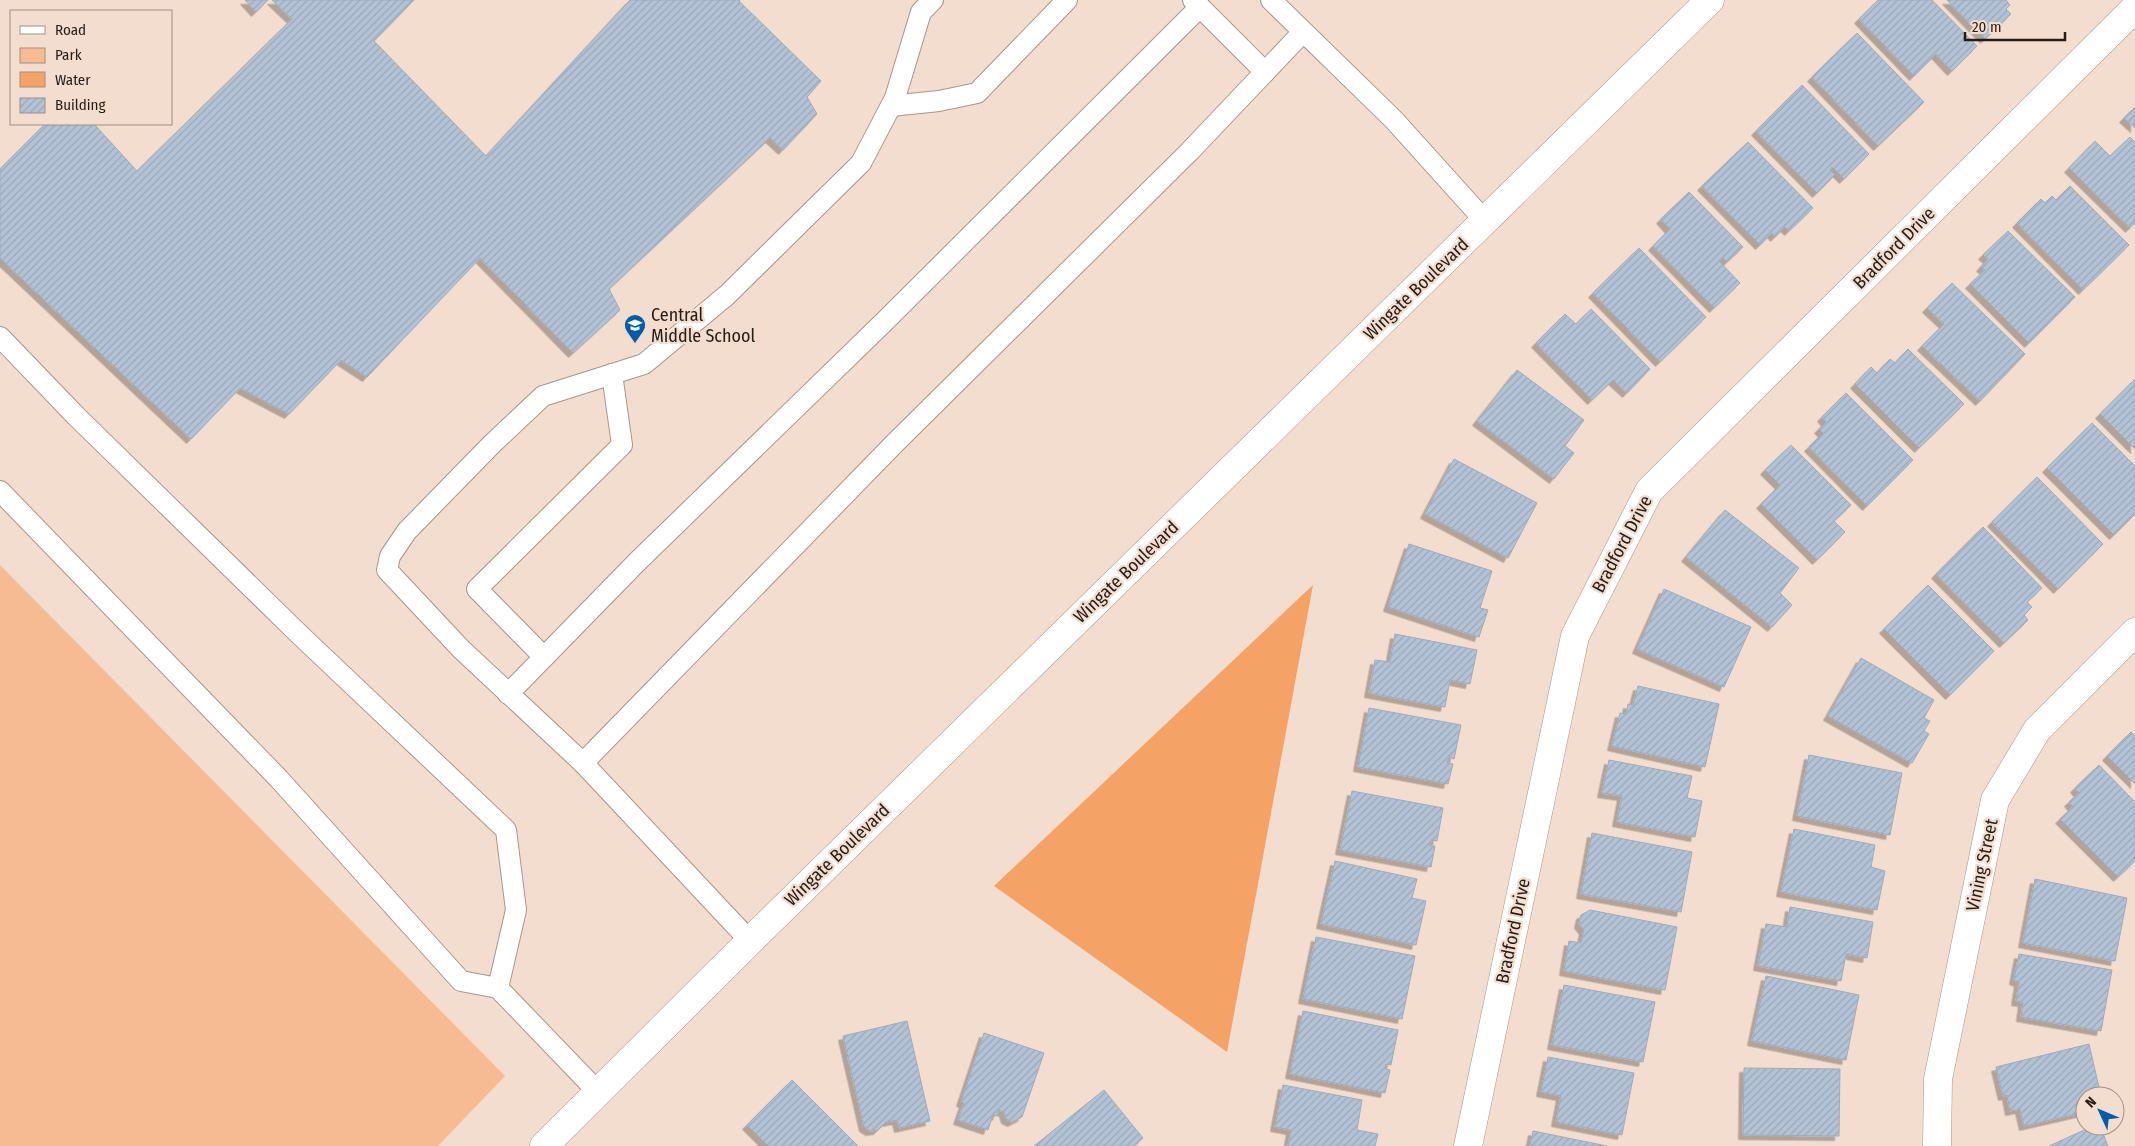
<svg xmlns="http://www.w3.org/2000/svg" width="2135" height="1146" font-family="'Fira Sans Condensed',sans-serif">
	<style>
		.green { fill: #f6bb92 }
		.water { fill: #f5a266 }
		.building { fill: url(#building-hatch); stroke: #9cabbd; filter: url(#shadow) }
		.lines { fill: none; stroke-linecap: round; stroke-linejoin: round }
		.service-casing { stroke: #a99587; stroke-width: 22 }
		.minor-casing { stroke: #a99587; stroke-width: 29 }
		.tertiary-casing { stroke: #a99587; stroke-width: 29 }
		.service { stroke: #fff; stroke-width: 20 }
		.minor { stroke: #fff; stroke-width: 28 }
		.tertiary { stroke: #fff; stroke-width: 28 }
		.labels { text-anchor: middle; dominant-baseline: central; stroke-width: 4.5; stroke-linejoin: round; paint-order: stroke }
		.street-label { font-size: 18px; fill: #241c17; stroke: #f3ddce }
		.poi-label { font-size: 18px; fill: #241c17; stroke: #f3ddce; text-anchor: start }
	</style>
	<defs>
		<pattern id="building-hatch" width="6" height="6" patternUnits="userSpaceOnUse" patternTransform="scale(1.25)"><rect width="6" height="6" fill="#b3c3d6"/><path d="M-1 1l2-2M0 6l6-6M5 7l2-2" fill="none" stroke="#9aa7b7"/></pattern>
		<filter id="shadow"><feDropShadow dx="-4.5" dy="4.5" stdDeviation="0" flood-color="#0004"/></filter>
	</defs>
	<rect width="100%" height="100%" fill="#f3ddce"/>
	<path class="green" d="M0,565L505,1076L438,1146H0Z"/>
	<path class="water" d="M1313,585L1227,1052L994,886Z"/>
	<g class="building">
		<path d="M245,0H268L256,12Z"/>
		<path d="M272,0H414L374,41L486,156L630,0H740L739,1L821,81L807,97L817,114L783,150L770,138L609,289L620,310L573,353L480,258L367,377L341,360L289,414L240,388L191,439L0,258V169L45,124H94L137,171L292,19Z"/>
		<path d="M1878,0H1932L1977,46L1952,71L1936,54L1914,76L1859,19Z"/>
		<path d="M1947,0H2006L2010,5L2006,9L2011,14L1985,39Z"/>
		<path d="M1857,33L1924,102L1878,146L1812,77Z"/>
		<path d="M1802,85L1869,154L1844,179L1832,167L1830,170L1835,175L1817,193L1756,131Z"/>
		<path d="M2135,107V128L2124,118Z"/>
		<path d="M2130,137L2135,142V223L2130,228L2069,168L2095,141L2110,156Z"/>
		<path d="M1748,142L1813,208L1789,231L1785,227L1775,237L1772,233L1760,245L1702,186Z"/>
		<path d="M2070,186L2129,245L2083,290L2017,223L2041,199L2045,203L2052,196L2056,200Z"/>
		<path d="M1689,192L1743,247L1727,262L1723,258L1719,261L1740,283L1714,308L1653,246L1670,229L1661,219Z"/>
		<path d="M2008,231L2075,297L2029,343L1970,284L1985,270L1981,267L1988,259L1983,255Z"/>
		<path d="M1639,248L1706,317L1660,362L1593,293Z"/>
		<path d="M1952,283L2025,354L1980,401L1922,346L1944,324L1927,308Z"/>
		<path d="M1591,309L1650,369L1627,393L1613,380L1592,400L1536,343L1565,314L1576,324Z"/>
		<path d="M1908,349L1964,404L1919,448L1855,384L1871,367L1877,373L1890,359L1895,363Z"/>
		<path d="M1517,370L1584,420L1565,446L1574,453L1554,479L1477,421Z"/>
		<path d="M2135,379V449L2100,414Z"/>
		<path d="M1846,393L1913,460L1867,506L1809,447L1823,433L1819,429L1826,422L1822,417Z"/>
		<path d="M2092,423L2135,466V514L2114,535L2047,468Z"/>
		<path d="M1791,445L1851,505L1834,521L1845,532L1817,560L1761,504L1780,485L1765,470Z"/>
		<path d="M1454,459L1537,503L1508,558L1425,514Z"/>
		<path d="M2037,477L2103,544L2058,589L1992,522Z"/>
		<path d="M1725,510L1799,568L1780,593L1792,605L1772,627L1686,557Z"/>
		<path d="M1983,527L2042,588L2027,602L2032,607L2024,615L2028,620L2004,643L1936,574Z"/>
		<path d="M1409,544L1492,571L1480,608L1488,610L1479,637L1388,607Z"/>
		<path d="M1928,585L1994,651L1950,695L1884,629Z"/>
		<path d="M1664,589L1751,627L1724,687L1637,649Z"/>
		<path d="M1395,634L1477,650L1470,684L1450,680L1445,707L1369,693L1375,660L1390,662Z"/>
		<path d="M1861,658L1934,700L1924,718L1930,721L1924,731L1929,734L1912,763L1828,716Z"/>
		<path d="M1638,686L1719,704L1705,767L1612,746L1620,713L1626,714L1628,704L1633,705Z"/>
		<path d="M1369,708L1461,725L1454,759L1449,757L1447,763L1453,764L1448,784L1358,767Z"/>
		<path d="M2131,732L2135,736V784L2107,756Z"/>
		<path d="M1809,755L1902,773L1890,835L1797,816Z"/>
		<path d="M1609,760L1692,776L1687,798L1702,801L1695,837L1617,822L1622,796L1602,793Z"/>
		<path d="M2099,765L2135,802V861L2118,877L2060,819L2073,807L2069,802L2079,793L2075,788Z"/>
		<path d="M1352,791L1443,808L1437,841L1431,840L1430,846H1435L1431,867L1340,850Z"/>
		<path d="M1794,829L1875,845L1871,867L1885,871L1877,910L1781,892Z"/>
		<path d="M1592,833L1692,852L1681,912L1581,894Z"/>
		<path d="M1335,861L1417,879L1412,898L1426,901L1416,945L1321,924Z"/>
		<path d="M2035,879L2127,898L2115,961L2023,943Z"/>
		<path d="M1790,907L1873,922L1867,958L1846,954L1841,981L1758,966L1766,924L1787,927Z"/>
		<path d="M1590,910L1677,927L1665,990L1564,971L1569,941L1581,943L1584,930L1579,924L1581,915Z"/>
		<path d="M1316,937L1415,956L1402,1019L1303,999Z"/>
		<path d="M2019,954L2112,970L2101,1031L2021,1017L2023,1002L2016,1001L2019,982L2014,980Z"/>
		<path d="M1766,976L1859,995L1846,1060L1752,1041Z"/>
		<path d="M1564,985L1655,1002L1643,1062L1552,1045Z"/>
		<path d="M1303,1011L1398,1030L1391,1065L1386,1064L1385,1069L1390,1070L1385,1093L1290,1074Z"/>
		<path d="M907,1021L930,1121L899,1128L897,1120L886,1122L878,1130L870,1131L864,1127L843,1036Z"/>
		<path d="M984,1033L1044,1053L1022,1117L1012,1122L1006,1119L1004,1112L999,1110L997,1116L993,1115L988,1130L958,1120L964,1103L961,1102Z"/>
		<path d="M2089,1044L2101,1096H2085V1112L2024,1126L2020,1109L2010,1111L2007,1095L2003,1096L1996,1067Z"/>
		<path d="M1548,1057L1634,1073L1622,1135L1556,1122L1561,1096L1541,1092Z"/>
		<path d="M1744,1068L1840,1069L1839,1136L1743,1135Z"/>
		<path d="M792,1080L858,1146H768L747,1125Z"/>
		<path d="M1283,1085L1362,1100L1357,1130L1378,1134L1375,1146H1288L1291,1130L1275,1127Z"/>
		<path d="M1104,1090L1143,1138L1134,1146H1034Z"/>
		<path d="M2093,1126H2100L2108,1146H2049Z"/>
		<path d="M1533,1131L1607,1146H1530Z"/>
	</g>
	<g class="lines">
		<g class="service-casing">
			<g id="service">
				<path d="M1271,0L1394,120L1485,221"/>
				<path d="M1200,7L1265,72"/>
				<path d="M891,106L939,101L977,93L1067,0"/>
				<path d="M0,337L76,416L301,636L506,830L516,910L498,988"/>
				<path d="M0,491L279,779L461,981L498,988L599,1093"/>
				<path d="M544,657L477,589L622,445L612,374"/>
				<path d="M508,694L637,562L885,321L1200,7L1193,0"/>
				<path d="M583,763L895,443L1190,151L1303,32"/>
				<path d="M750,941L583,763L461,649L387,570L390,556L407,531L492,444L543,396L644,364L727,295L861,163L895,98L921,12L933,0"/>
			</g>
		</g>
		<g class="minor-casing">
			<g id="minor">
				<path d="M1468,1146L1575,636L1649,491L2135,8"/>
				<path d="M1937,1146L1938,1079L1995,800L2037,730L2135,632"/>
			</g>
		</g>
		<g class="tertiary-casing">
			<path id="tertiary" d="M544,1146L750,941L1710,0"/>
		</g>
		<use href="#service" class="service"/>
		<use href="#minor" class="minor"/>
		<use href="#tertiary" class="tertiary"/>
	</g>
	<defs>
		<g id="school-pin" transform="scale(1.125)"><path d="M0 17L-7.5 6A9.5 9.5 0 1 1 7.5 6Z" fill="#005ca9" stroke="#f3ddce"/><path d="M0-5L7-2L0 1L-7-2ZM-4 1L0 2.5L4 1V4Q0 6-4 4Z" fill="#fff"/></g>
	</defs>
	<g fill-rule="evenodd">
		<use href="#school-pin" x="635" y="325"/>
	</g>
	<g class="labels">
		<g class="street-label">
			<text transform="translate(1894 248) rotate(-45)">Bradford Drive</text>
			<text transform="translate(1416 289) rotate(-44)">Wingate Boulevard</text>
			<text transform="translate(1622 544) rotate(-62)">Bradford Drive</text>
			<text transform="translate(1126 572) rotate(-44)">Wingate Boulevard</text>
			<text transform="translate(837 855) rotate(-44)">Wingate Boulevard</text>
			<text transform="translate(1982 865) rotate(-78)">Vining Street</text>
			<text transform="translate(1513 931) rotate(-78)">Bradford Drive</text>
		</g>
		<g class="poi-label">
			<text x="651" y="315">Central<tspan x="651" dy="21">Middle School</tspan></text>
		</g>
	</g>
	<rect x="10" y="10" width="162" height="115" fill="#f3ddce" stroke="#a09085"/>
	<rect x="20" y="26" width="25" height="8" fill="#ffffff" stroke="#a09085"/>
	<text x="55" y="35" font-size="15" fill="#241c17">Road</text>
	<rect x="20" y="48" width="25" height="15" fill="#f6bb92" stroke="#a09085"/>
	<text x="55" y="60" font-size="15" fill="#241c17">Park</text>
	<rect x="20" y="72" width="25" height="15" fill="#f5a266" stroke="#a09085"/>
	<text x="55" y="85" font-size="15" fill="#241c17">Water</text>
	<rect x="20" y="98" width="25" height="15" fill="url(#building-hatch)" stroke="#a09085"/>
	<text x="55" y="110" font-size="15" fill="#241c17">Building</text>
	<g transform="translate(2100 1111) rotate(314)"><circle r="24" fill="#f3ddce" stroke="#a09085"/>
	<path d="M0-4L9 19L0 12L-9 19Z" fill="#005ca9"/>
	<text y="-8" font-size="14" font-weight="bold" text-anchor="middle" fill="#241c17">N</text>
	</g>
	<path d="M1965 32v8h100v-8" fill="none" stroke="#241c17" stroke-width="2.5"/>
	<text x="1972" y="32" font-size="15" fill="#241c17" stroke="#f3ddce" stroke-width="4" paint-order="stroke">20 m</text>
</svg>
